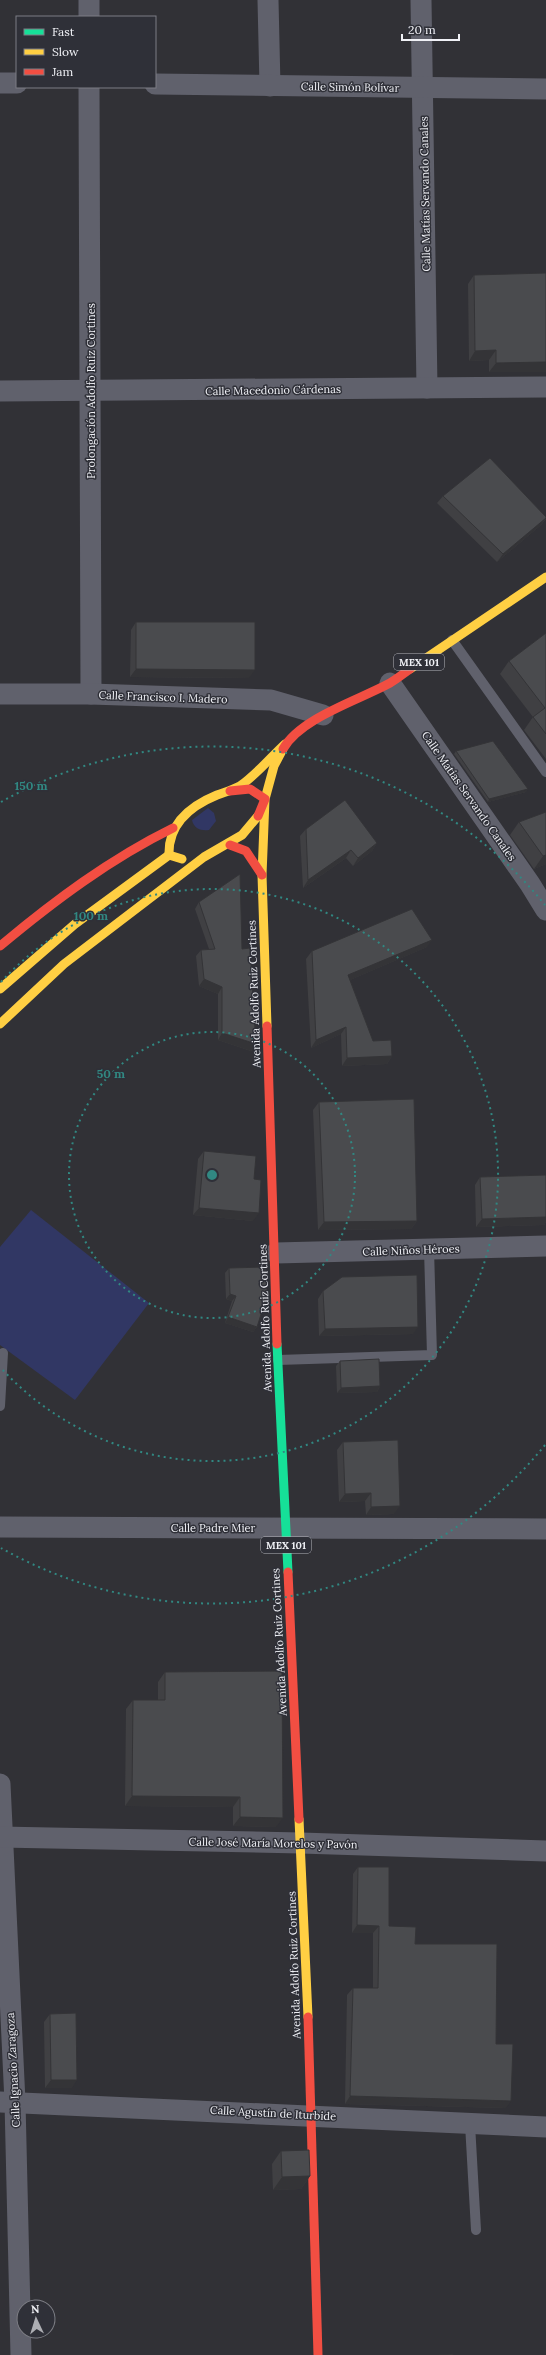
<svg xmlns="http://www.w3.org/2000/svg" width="546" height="2355" font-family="Lora,serif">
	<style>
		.green { fill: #313764 }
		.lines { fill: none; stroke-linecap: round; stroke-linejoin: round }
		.lane { stroke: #60616c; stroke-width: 10 }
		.street { stroke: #60616c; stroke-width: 21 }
		.fast { stroke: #16e098; stroke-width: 9 }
		.slow { stroke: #ffcf43; stroke-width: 9 }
		.jam { stroke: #f24e42; stroke-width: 9 }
		.wall { fill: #404043 }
		.shaded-wall { fill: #343437 }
		.building { fill: #4a4b4e; stroke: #343437 }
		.ring { fill: none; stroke: #318882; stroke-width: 2; stroke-dasharray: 2 4 }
		.labels { text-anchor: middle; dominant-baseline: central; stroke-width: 3; stroke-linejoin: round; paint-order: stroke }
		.shield { fill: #2f3038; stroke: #b6b7bd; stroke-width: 1 }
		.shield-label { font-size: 10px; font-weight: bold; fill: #f0f1f6 }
		.street-label { font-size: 11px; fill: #f0f1f6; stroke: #2f3038 }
		.centre { fill: #318882; stroke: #2f3038; stroke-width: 2 }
		.ring-label { font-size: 12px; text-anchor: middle; font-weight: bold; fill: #318882; stroke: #2f3038; stroke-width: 3; stroke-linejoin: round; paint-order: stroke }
	</style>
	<rect width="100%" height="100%" fill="#313136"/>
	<g class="green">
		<path d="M208,808L214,813L216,821L209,830C201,831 194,829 192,820Z"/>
		<path d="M31,1210L149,1303L75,1400L0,1345V1247Z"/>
	</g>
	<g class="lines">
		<g class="lane">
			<path d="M452,640L546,772"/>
			<path d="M278,1360L432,1355L429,1249"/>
			<path d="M0,1406L3,1353"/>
			<path d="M470,2124L476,2230"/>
		</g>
		<g class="street">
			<path d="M89,0V17"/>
			<path d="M268,0L270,86"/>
			<path d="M421,0L427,388"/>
			<path d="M0,83H17"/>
			<path d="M155,84L546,89"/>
			<path d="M89,87L91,694"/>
			<path d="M0,391L546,387"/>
			<path d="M390,683L530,884L546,910"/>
			<path d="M0,694H91L271,700L323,715"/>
			<path d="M276,1253L546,1246"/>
			<path d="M0,1527L546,1529"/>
			<path d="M0,1784L15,2102L21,2355"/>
			<path d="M0,1837L301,1843L546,1851"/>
			<path d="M0,2102L546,2127"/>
		</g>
		<path class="fast" d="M277,1344L288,1572"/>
		<g class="slow">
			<path d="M410,669L546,577"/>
			<path d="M182,859L169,855C168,824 190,806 217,795C225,792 233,790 240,786C257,774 270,758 285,744"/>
			<path d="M0,989L75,924L169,855"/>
			<path d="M0,1024L64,964L204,857L242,835L258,816"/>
			<path d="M267,1026L262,875L265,799L274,766L283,749"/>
			<path d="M299,1819L308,2017"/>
		</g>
		<g class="jam">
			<path d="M283,749C300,718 359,700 390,683C397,679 403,674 410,669"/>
			<path d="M230,791L250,789L265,799L258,816"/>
			<path d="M230,845L246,851L262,875"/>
			<path d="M0,946C54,901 110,859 173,828"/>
			<path d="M267,1026L277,1344"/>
			<path d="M288,1572L299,1819"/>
			<path d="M308,2017L318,2355"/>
		</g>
	</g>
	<g class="wall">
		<path d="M474,275L546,372H489V360L469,361L468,284Z"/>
		<path d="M443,496L546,517V519L541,525L497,562L437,503Z"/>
		<path d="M136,622L249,678L130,677L131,630Z"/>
		<path d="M546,633V759L524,730L533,717L500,674L509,661Z"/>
		<path d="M456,751L526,792L488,802L454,754Z"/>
		<path d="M546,812V864L534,869L510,835L519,822Z"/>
		<path d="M306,829L377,843L372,851L353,866L346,858L303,888L300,836Z"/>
		<path d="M199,902L242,949L256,1044L251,1051L218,1040V994L199,986L196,956L201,950L209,949L195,909Z"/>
		<path d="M427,947L350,980L373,1041L392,1056L387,1064L342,1066L341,1034L311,1048L306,959L312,951Z"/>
		<path d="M319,1102L417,1221L411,1229L318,1230L313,1110Z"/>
		<path d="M204,1151L254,1179L253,1221L193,1215L198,1159Z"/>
		<path d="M546,1175V1222L544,1225L476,1227L475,1185L480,1177Z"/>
		<path d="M229,1268L268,1307L264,1312L262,1311L257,1327L253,1332L225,1323L232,1301L226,1299L225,1273Z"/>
		<path d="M323,1291L413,1334L319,1336L318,1299Z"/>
		<path d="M340,1361L380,1386L377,1392L337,1393L336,1366Z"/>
		<path d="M343,1442L394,1514L366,1515L365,1501L339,1502L337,1450Z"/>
		<path d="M165,1672L276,1827L233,1826V1807L125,1806L126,1709L133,1700H158V1682Z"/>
		<path d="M358,1867L389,1926L415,1944L496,2044L506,2108L345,2104L347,1995L353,1988H373V1933H352L353,1874Z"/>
		<path d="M50,2014L72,2088H45L44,2022Z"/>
		<path d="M281,2151L310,2176L301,2189L273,2190L272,2164Z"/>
	</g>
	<g class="shaded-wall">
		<path d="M496,350L489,360L469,361L475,351Z"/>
		<path d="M546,362V372H489L496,363Z"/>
		<path d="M546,518L541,525L497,562L503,554Z"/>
		<path d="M136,669L255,670L249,678L130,677Z"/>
		<path d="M528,789L526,792L488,802L489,799Z"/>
		<path d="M377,843L372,851L353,866L358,858Z"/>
		<path d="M351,850L346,858L303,888L308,880Z"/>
		<path d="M546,855V864L534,869L543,856Z"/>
		<path d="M432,940L427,947L343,983L348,975Z"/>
		<path d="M204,979L222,987L218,994L199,986Z"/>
		<path d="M346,1027L341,1034L311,1048L316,1040Z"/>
		<path d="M222,1033L256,1044L251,1051L218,1040Z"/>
		<path d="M392,1056L387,1064L342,1066L347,1058Z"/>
		<path d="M199,1208L259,1213L253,1221L193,1215Z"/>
		<path d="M546,1217V1222L544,1225L476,1227L482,1219Z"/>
		<path d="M417,1221L411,1229L318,1230L324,1222Z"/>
		<path d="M230,1294L236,1296L232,1301L226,1299Z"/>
		<path d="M228,1317L257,1327L253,1332L225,1323Z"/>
		<path d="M418,1327L413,1334L319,1336L325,1329Z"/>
		<path d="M380,1386L377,1392L337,1393L341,1388Z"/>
		<path d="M371,1493L365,1501L339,1502L345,1494Z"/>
		<path d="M400,1506L394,1514L366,1515L371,1507Z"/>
		<path d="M132,1796L240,1797L233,1807L125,1806Z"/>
		<path d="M240,1817L283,1818L276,1827L233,1826Z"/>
		<path d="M357,1925L379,1926L373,1933H352Z"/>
		<path d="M51,2080H77L72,2088H45Z"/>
		<path d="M350,2096L511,2101L506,2108L345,2104Z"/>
		<path d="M310,2176L301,2189L273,2190L282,2177Z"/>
	</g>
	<g class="building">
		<path d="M546,273V362L496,363V350L475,351L474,275Z"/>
		<path d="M490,458L546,517V518L503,554L443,496Z"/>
		<path d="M136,622H255V670L136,669Z"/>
		<path d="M546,633V734L533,717L545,708L509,661Z"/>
		<path d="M493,741L528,789L489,799L456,751Z"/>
		<path d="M345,800L377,843L358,858L351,850L308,880L306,829Z"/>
		<path d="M546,812V855L543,856L519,822Z"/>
		<path d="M240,874L242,949L250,948L256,1044L222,1033V987L204,979L201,950L215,949L199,902Z"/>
		<path d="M412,909L432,940L348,975L373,1041L391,1040L392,1056L347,1058L346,1027L316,1040L312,951Z"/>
		<path d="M414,1099L417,1221L324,1222L319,1102Z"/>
		<path d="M204,1151L256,1156L254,1179L261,1180L259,1213L199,1208Z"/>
		<path d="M546,1175V1217L482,1219L480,1177Z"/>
		<path d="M266,1267L268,1307L264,1305L257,1327L228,1317L236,1296L230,1294L229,1268Z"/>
		<path d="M417,1275L418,1327L325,1329L323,1291L342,1277Z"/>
		<path d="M379,1359L380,1386L341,1388L340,1361Z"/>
		<path d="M398,1440L400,1506L371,1507V1493L345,1494L343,1442Z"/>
		<path d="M282,1671L283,1818L240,1817V1797L132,1796L133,1700H165V1672Z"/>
		<path d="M358,1867H389V1926L416,1927L415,1944H497L496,2044H513L511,2101L350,2096L353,1988H378L379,1926L357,1925Z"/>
		<path d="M76,2013L77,2080H51L50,2014Z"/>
		<path d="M309,2150L310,2176L282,2177L281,2151Z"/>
		<path d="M453,2354V2355H439Z"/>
	</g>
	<g class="ring">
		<circle cx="212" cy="1175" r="143"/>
		<path d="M1 982A286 286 0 1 1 1 1368"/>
		<path d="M545 1445A429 429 0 0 1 1 1548M1 802A429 429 0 0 1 545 905"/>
	</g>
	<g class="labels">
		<g class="shield">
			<rect x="394" y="654" width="50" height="16" rx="3"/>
			<rect x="261" y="1537" width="50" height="16" rx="3"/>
		</g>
		<g class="shield-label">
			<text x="419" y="662">MEX 101</text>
			<text x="286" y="1545">MEX 101</text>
		</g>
		<g class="street-label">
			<text transform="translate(350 87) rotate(1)">Calle Simón Bolívar</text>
			<text transform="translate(425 194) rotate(-91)">Calle Matías Servando Canales</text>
			<text transform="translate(273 390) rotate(-1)">Calle Macedonio Cárdenas</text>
			<text transform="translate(91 391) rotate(-90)">Prolongación Adolfo Ruiz Cortines</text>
			<text transform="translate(163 697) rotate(2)">Calle Francisco I. Madero</text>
			<text transform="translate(469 796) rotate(55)">Calle Matías Servando Canales</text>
			<text transform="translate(254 994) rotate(-92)">Avenida Adolfo Ruiz Cortines</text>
			<text transform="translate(411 1250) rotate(-2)">Calle Niños Héroes</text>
			<text transform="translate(265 1318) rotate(-92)">Avenida Adolfo Ruiz Cortines</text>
			<text x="213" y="1528">Calle Padre Mier</text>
			<text transform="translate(279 1642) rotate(-93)">Avenida Adolfo Ruiz Cortines</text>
			<text transform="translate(273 1843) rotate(1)">Calle José María Morelos y Pavón</text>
			<text transform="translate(294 1965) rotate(-92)">Avenida Adolfo Ruiz Cortines</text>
			<text transform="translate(13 2070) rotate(-93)">Calle Ignacio Zaragoza</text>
			<text transform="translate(273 2113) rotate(3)">Calle Agustín de Iturbide</text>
		</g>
	</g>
	<circle cx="212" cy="1175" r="6" class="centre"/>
	<g class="ring-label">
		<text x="31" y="790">150 m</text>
		<text x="91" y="920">100 m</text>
		<text x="111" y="1078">50 m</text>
	</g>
	<rect x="16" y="16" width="140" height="72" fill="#2f3038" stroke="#7c7d84"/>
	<rect x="24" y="29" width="20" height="6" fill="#16e098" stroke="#7c7d84"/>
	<text x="52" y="36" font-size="12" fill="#f0f1f6">Fast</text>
	<rect x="24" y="49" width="20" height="6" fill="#ffcf43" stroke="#7c7d84"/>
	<text x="52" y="56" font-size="12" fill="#f0f1f6">Slow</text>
	<rect x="24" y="69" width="20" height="6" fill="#f24e42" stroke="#7c7d84"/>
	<text x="52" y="76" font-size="12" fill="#f0f1f6">Jam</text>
	<g transform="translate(36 2319) rotate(356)"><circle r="19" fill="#2f3038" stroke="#7c7d84"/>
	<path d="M0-3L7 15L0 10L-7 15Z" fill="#adaeb3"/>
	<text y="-6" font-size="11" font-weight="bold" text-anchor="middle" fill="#f0f1f6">N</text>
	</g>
	<path d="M402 34v6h57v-6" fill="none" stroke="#f0f1f6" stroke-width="2"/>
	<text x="408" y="34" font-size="12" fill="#f0f1f6" stroke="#2f3038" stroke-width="3" paint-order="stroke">20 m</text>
</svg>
